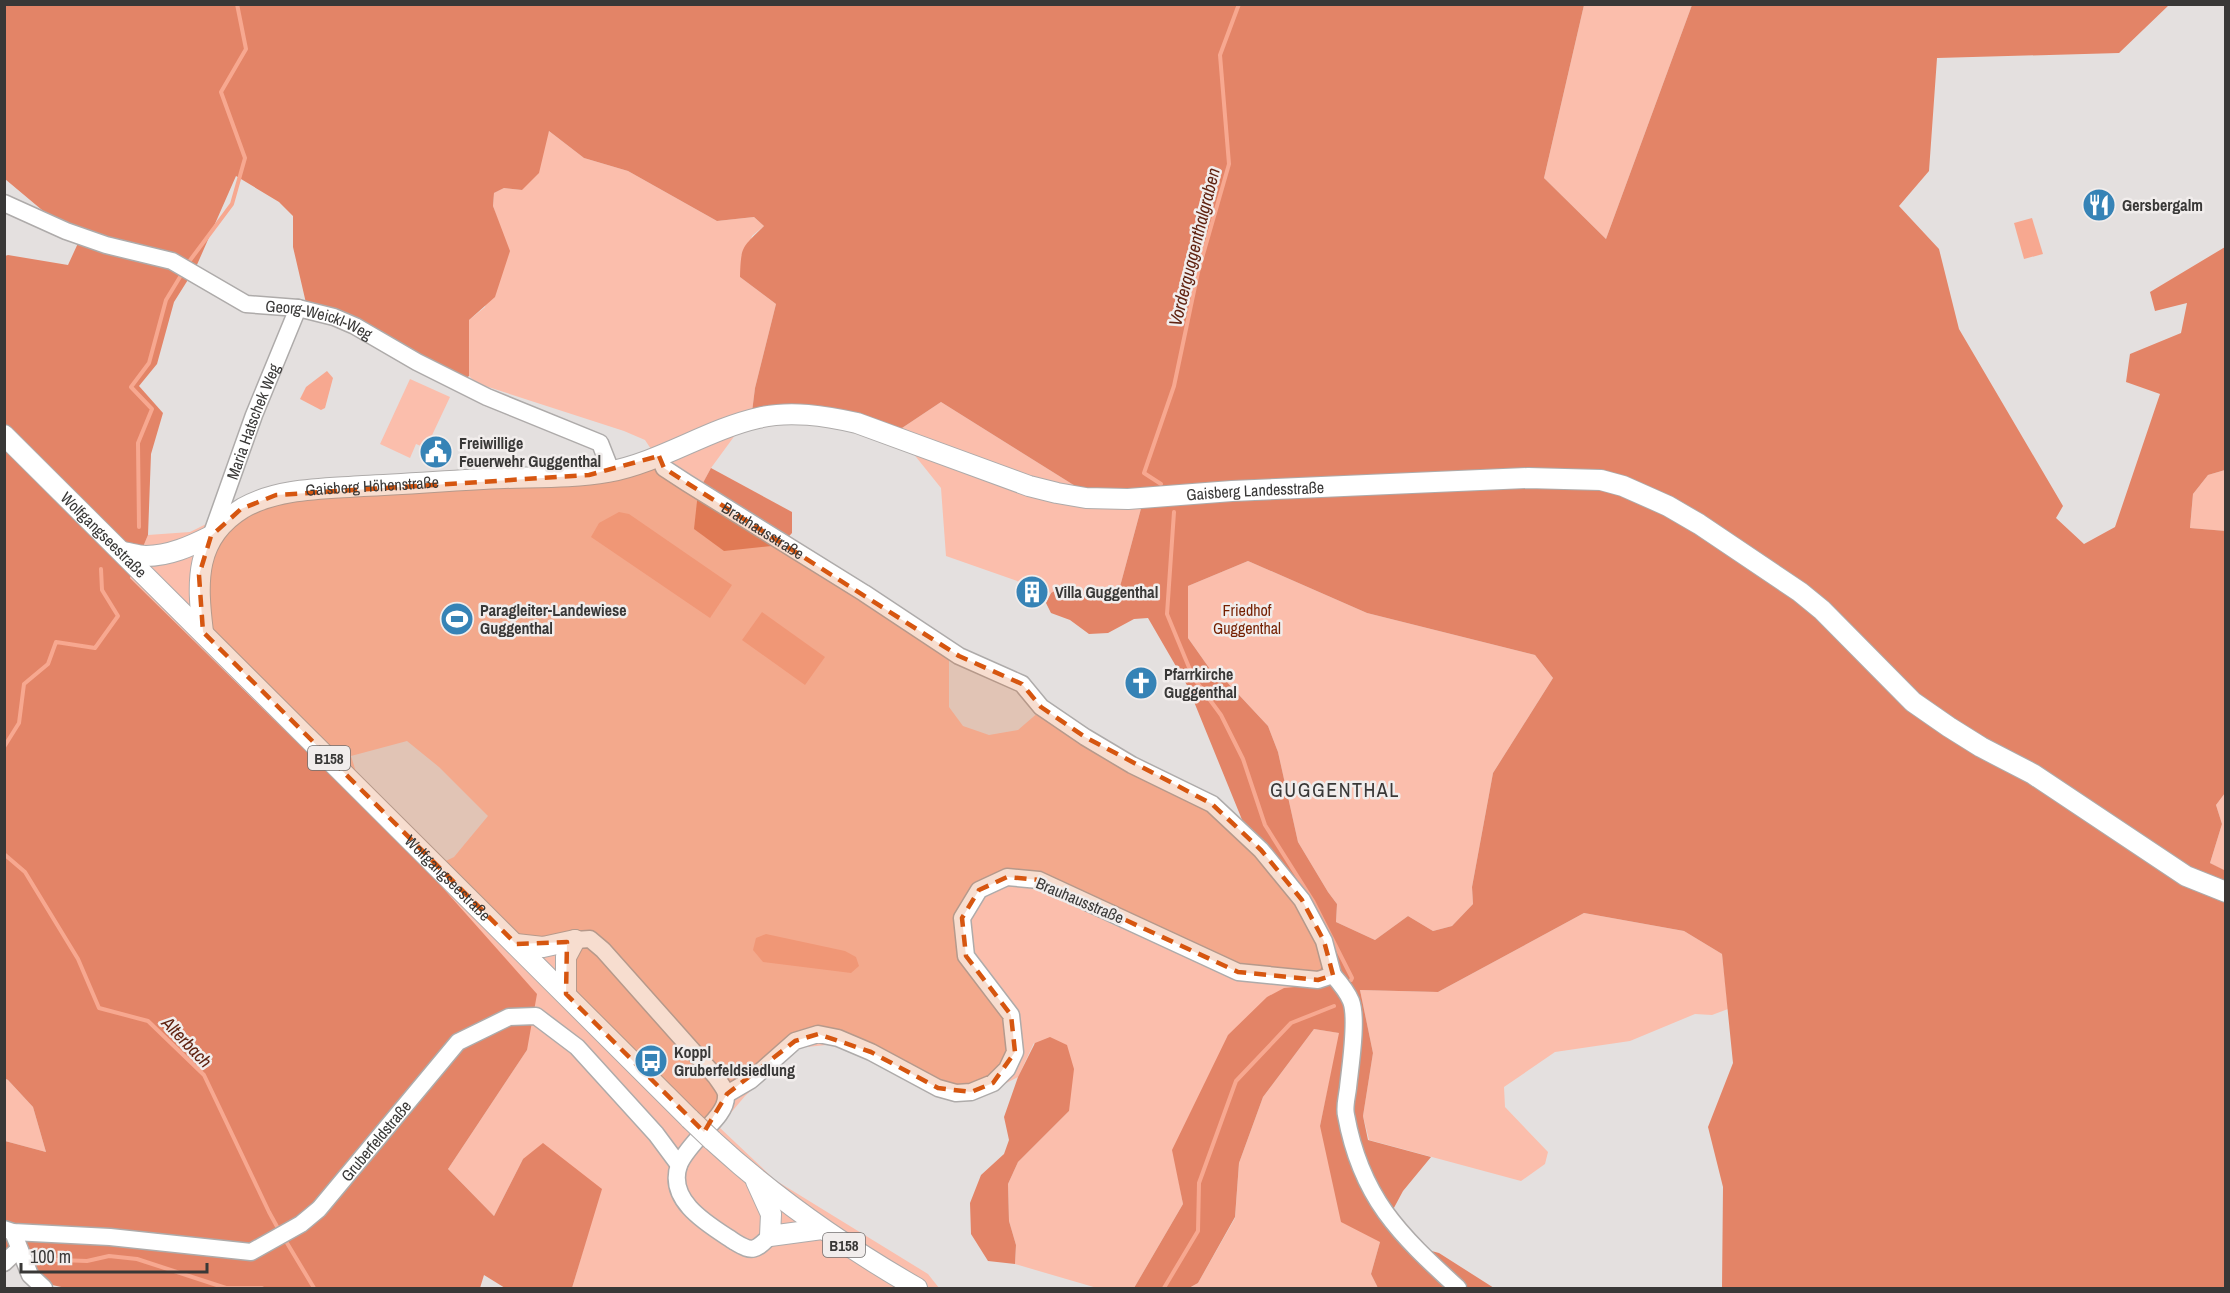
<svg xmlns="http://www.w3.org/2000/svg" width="2230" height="1293" font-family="'Archivo Narrow',sans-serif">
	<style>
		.green { fill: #fbbeac }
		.forest { fill: #e38467; fill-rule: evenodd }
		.water { fill: #f7a890 }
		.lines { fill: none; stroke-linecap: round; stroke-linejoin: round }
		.stream { stroke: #f7a890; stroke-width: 4 }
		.minor-casing { stroke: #aeabaa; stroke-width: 19 }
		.major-casing { stroke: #aeabaa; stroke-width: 22 }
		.minor { stroke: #fff; stroke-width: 16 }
		.major { stroke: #fff; stroke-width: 20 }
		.major-bridge-casing { stroke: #aeabaa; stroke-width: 22; stroke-linecap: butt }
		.major-bridge { stroke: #fff; stroke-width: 20 }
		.marked { fill: #d65610; fill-opacity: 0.2; stroke: #d65610; stroke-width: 4.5; stroke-dasharray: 12 8; stroke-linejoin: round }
		.labels { text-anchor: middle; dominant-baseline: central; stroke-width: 5; stroke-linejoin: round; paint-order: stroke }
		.shield { fill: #f1edec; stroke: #706e6d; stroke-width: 1.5 }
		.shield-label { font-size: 15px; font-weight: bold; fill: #393837 }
		.poi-label { font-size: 16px; font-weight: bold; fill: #393837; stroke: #f1edec; text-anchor: start }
		.street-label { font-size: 16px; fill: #393837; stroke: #f1edec }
		.park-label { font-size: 16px; fill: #741f00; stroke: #f1edec }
		.water-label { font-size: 18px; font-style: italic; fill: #602311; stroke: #f1edec }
		.quarter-label { font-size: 20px; letter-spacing: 1.5px; fill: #393837; stroke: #f1edec }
	</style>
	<rect width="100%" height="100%" fill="#e4e0df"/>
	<g class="green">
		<path d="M1584,5H1692L1606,239L1544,178Z"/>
		<path d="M549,131L584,158L628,171L717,221L754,217L764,226L752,236L740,277L776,304L755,388L752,412L711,468L698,492L949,655V707L963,726L989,735L1018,730L1040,711L1247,832L1330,937L1317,985L1173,1150L1183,1204L1134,1288H1097L1015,1264L1016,1245L1009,1221L1008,1184L1018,1162L1069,1111L1034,1043L1018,1077L975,1099L928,1091L836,1044L797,1048L745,1096L719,1127L775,1180L928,1274L939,1288H572L601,1189L523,1159L494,1216L448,1169L527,1050L427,870L454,857L488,816L439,767L407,741L351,756L369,813L130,578L148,535L190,532L273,491L592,465L653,452L645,440L624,431L476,383L469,376V320L485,307L500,227L493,206L494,193L504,188L522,190Z"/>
		<path d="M410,379L450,397L426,448L416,444L410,458L380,444Z"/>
		<path d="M941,402L1088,494L1146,490L1118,594L1105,599L1059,589L1051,593L946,556L941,488L896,432Z"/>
		<path d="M2225,470V531L2190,528L2193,494L2208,475Z"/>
		<path d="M1248,561L1367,613L1535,655L1553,678L1493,773L1472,887L1473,904L1452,926L1433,931L1408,916L1375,940L1336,922L1337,904L1328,892L1298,842L1278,752L1268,726L1225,680L1212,672L1188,638V586Z"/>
		<path d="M2225,793V871L2210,863L2222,824L2216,805Z"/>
		<path d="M1584,913L1684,931L1722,954L1728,1009L1712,1015L1695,1014L1630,1041L1555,1052L1504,1087L1505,1107L1548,1152L1545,1164L1521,1181L1369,1140L1363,1116L1373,1053L1360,990L1438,992Z"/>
		<path d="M1314,1029L1340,1033L1320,1126L1380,1242L1371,1274L1378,1288H1189L1198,1283L1235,1218L1239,1163L1263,1097Z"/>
		<path d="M4,1078L8,1080L33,1107L46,1152L5,1141Z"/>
	</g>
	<g class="forest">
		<path d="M5,5H1584L1544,178L1606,239L1692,5H2169L2119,53L1937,58L1929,171L1899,206L1939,249L1959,329L2063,506L2056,518L2084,544L2115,527L2160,394L2126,382L2130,354L2181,333L2187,303L2155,311L2150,292L2225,247V470L2208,475L2193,494L2190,528L2226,531L2225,793L2216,805L2222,824L2210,863L2226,871L2225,1288H1722L1723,1187L1708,1127L1733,1063L1722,954L1684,931L1584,913L1438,992L1360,990L1373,1053L1363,1116L1368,1140L1431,1157L1403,1191L1389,1217L1417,1247L1439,1253L1494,1288H1378L1371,1274L1380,1242L1341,1222L1320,1126L1339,1033L1314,1029L1263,1097L1239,1163L1235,1217L1198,1283L1189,1288H1134L1183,1204L1172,1150L1228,1035L1267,997L1284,988L1316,985L1330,937L1247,832L1188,687L1148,618L1134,619L1108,633L1089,634L1070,620L1051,613L1046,603L1051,593L1058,589L1105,599L1118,594L1146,490L1088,494L941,402L896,432L752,412L755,388L776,304L740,277C741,245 742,248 764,226L754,217L717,221L628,171L584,158L549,131L539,173L522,190L504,188L494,193L493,206L510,251L495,297L469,320V376L458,385L306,303L293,247V216L279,202L236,176L196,267L174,302L157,364L139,386L163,413L151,454L148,535L130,578L427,870L537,994L527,1050L448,1169L494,1216L523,1159L543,1143L602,1189L572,1288H505L484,1275L480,1288H66L52,1285L11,1250L5,1256V1141L46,1152L33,1107L8,1080L4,1078L5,256L8,255L68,265L79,241L5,179ZM1248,561L1367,613L1535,655L1553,678L1493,773L1472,887L1473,904L1452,926L1433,931L1408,916L1375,940L1336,922L1337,904L1328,892L1298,842L1278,752L1268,726L1225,680L1212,672L1188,638V586Z"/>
		<path d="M711,468L792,512V533L781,545L724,551L694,529L698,492Z"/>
		<path d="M1050,1037L1067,1045L1074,1069L1069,1111L1018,1162L1008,1184L1009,1221L1016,1245L1015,1264L988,1261L971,1234L970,1203L981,1175L1004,1154L1009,1140L1004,1117L1018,1077L1035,1043Z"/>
	</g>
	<g class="water">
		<path d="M2032,218L2043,254L2024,259L2014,223Z"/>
		<path d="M327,371L333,378L325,408L321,410L300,399L306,387Z"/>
		<path d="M619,512L629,514L732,585L710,618L591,537L599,523Z"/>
		<path d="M762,612L825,657L805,685L742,640Z"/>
		<path d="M766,934L845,951L856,957L859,966L851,973L763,962L753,950L756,938Z"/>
	</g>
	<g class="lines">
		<g class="stream">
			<path d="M188,263L232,204L245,158L221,92L246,49L237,4"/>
			<path d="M1161,484L1144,473L1174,386L1198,272L1229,164L1220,55L1239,4"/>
			<path d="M1174,512L1167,614L1193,677L1221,715L1243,759L1265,825L1313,901L1352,978L1351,980"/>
			<path d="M139,527L138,443L152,409L131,387L149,363L166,300L183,272"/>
			<path d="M4,747L19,723L24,684L48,664L56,642L95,648L118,616L102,590L101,569"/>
			<path d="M4,854L25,872L78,959L99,1008L148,1021L204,1075L269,1212L280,1232"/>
			<path d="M284,1238L314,1288"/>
			<path d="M30,1259L87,1261L109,1256L137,1259L226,1288H262"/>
			<path d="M1164,1288L1198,1231L1199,1183L1236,1081L1291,1023L1334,1006"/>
		</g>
		<g class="minor-casing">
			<g id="minor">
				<path id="s1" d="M4,203L66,231L106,245L172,261L246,304L298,308L334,317L355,326L417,362L487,397L600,443L611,471"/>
				<path id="s2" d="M659,456L664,468L687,483L864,593L959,656L1022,684L1041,707L1085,737L1132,765L1212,804L1261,850L1302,900L1324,941L1333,975L1318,980L1238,972L1039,880L1007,877L979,890L962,918L966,956L1011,1015L1015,1052L1007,1069L993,1083L971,1092L956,1093L938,1088L871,1052L838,1038L818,1034L795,1041L751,1080L727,1094"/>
				<path id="s3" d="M211,536L254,415L298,308"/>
				<path d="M575,940L590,939L603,950L716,1077C720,1083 727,1091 726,1097C726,1109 714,1121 707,1128C698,1139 684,1152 679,1165C666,1202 711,1226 735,1242C753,1253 756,1250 770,1236"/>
				<path d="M1333,975C1340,983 1347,991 1351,1001C1358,1019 1350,1068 1348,1088C1347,1097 1344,1107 1346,1115C1361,1198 1399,1234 1458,1288"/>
				<path id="s4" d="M4,1229L13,1232L110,1237L251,1252L301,1224L319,1209L458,1042L509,1017L536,1016L577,1047L656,1134L679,1165"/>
				<path d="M13,1232L30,1275L44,1288"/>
				<path d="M4,1263L19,1249"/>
			</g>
		</g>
		<g class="major-casing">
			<g id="major">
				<path id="s5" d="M4,435L690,1119"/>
				<path d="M122,552C130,553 138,556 146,556C169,556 191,546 211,536"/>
				<path id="s6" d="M203,632C197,582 194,538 243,508C278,488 324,489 363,486C410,484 457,480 504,478C539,477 574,478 608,472C661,462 706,430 758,418C790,410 826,416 857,423L1029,486L1057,493L1086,498L1128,499L1232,491L1528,478L1601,480L1623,486L1668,506L1699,524L1800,592L1822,610L1913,702L1949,727L1981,747L2033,774L2186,876L2226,892"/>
				<path d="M516,944L543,947L575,940"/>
				<path d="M566,994V957L575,940"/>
				<path d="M712,1140C776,1199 842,1245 917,1288"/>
				<path d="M756,1181L771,1214L770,1236L822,1229"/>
			</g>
		</g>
		<use href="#minor" class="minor"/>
		<use href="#major" class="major"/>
		<g class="major-bridge-casing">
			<path id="major-bridge" d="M690,1119L712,1140"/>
		</g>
		<use href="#major-bridge" class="major-bridge"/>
	</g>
	<path class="marked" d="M659,456L664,468L687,483L959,656L1022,684L1041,707L1085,737L1212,804L1261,850L1302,900L1324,941L1333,975L1318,980L1238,972L1039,880L1007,877L979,890L962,918L966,956L1011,1015L1015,1052L993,1083L971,1092L938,1088L871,1052L818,1034L795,1041L727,1094L704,1132L566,994L567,942L516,944L203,632L199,575L211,536L241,509L276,495L589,475Z"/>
	<defs>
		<g id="restaurant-disc" transform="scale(1.725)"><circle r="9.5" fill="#3683b6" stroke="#f1edec"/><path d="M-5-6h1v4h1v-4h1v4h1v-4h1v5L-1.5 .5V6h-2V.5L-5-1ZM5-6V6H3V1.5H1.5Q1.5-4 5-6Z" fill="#fff"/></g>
		<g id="civic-disc" transform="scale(1.725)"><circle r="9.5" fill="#3683b6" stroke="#f1edec"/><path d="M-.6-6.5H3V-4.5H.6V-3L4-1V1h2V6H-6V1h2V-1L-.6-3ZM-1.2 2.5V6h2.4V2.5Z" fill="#fff"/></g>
		<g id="building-disc" transform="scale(1.725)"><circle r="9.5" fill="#3683b6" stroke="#f1edec"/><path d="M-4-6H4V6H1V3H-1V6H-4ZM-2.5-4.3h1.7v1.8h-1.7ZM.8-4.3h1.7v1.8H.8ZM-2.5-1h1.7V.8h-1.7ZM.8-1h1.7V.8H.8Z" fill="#fff"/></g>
		<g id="stadium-disc" transform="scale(1.725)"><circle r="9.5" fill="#3683b6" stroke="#f1edec"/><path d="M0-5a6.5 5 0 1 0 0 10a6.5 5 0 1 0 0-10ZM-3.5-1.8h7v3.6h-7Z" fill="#fff"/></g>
		<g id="church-disc" transform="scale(1.725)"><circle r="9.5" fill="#3683b6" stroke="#f1edec"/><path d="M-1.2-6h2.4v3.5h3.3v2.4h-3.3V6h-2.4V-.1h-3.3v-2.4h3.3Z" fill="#fff"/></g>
		<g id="bus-disc" transform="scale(1.725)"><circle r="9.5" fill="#3683b6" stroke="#f1edec"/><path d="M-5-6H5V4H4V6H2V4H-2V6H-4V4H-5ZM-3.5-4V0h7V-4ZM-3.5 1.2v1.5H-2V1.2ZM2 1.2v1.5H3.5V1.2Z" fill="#fff"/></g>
	</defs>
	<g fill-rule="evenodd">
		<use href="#restaurant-disc" x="2099" y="205"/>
		<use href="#civic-disc" x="436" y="452"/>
		<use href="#building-disc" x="1032" y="592"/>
		<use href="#stadium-disc" x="457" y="619"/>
		<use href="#church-disc" x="1141" y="683"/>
		<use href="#bus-disc" x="651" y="1061"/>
	</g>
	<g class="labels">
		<g class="shield">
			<rect x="308" y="746" width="42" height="24" rx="4.5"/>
			<rect x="823" y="1233" width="42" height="24" rx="4.5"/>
		</g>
		<g class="shield-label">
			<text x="329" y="758">B158</text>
			<text x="844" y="1245">B158</text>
		</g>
		<g class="poi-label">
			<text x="2122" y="205">Gersbergalm</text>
			<text x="459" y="443">Freiwillige<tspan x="459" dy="18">Feuerwehr Guggenthal</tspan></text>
			<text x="1055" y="592">Villa Guggenthal</text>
			<text x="480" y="610">Paragleiter-Landewiese<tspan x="480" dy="18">Guggenthal</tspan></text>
			<text x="1164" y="674">Pfarrkirche<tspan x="1164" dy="18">Guggenthal</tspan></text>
			<text x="674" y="1052">Koppl<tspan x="674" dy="18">Gruberfeldsiedlung</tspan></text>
		</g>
		<g class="street-label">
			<text stroke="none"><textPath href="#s1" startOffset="339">Georg-Weickl-Weg</textPath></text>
			<text stroke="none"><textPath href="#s3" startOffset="122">Maria Hatschek Weg</textPath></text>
			<text stroke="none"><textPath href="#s6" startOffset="272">Gaisberg Höhenstraße</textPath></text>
			<text stroke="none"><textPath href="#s6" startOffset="1179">Gaisberg Landesstraße</textPath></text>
			<text stroke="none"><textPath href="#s2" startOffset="130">Brauhausstraße</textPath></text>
			<text stroke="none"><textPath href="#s5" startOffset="141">Wolfgangseestraße</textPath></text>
			<text stroke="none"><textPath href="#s5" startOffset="627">Wolfgangseestraße</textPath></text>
			<text transform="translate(1080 900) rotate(23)">Brauhausstraße</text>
			<text stroke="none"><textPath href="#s4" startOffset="418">Gruberfeldstraße</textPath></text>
		</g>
		<g class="park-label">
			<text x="1247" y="610">Friedhof<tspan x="1247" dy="18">Guggenthal</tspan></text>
		</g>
		<g class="water-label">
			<text transform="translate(1194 247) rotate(-76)">Vorderguggenthalgraben</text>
			<text transform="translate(187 1042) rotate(46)">Alterbach</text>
		</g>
		<g class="quarter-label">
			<text x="1335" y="789">GUGGENTHAL</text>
		</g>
	</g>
	<rect width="2230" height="1293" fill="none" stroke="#393837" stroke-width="12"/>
	<path d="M21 1263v9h186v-9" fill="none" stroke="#393837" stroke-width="3"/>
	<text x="30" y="1263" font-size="18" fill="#393837" stroke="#f1edec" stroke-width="4.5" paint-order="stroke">100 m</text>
</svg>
